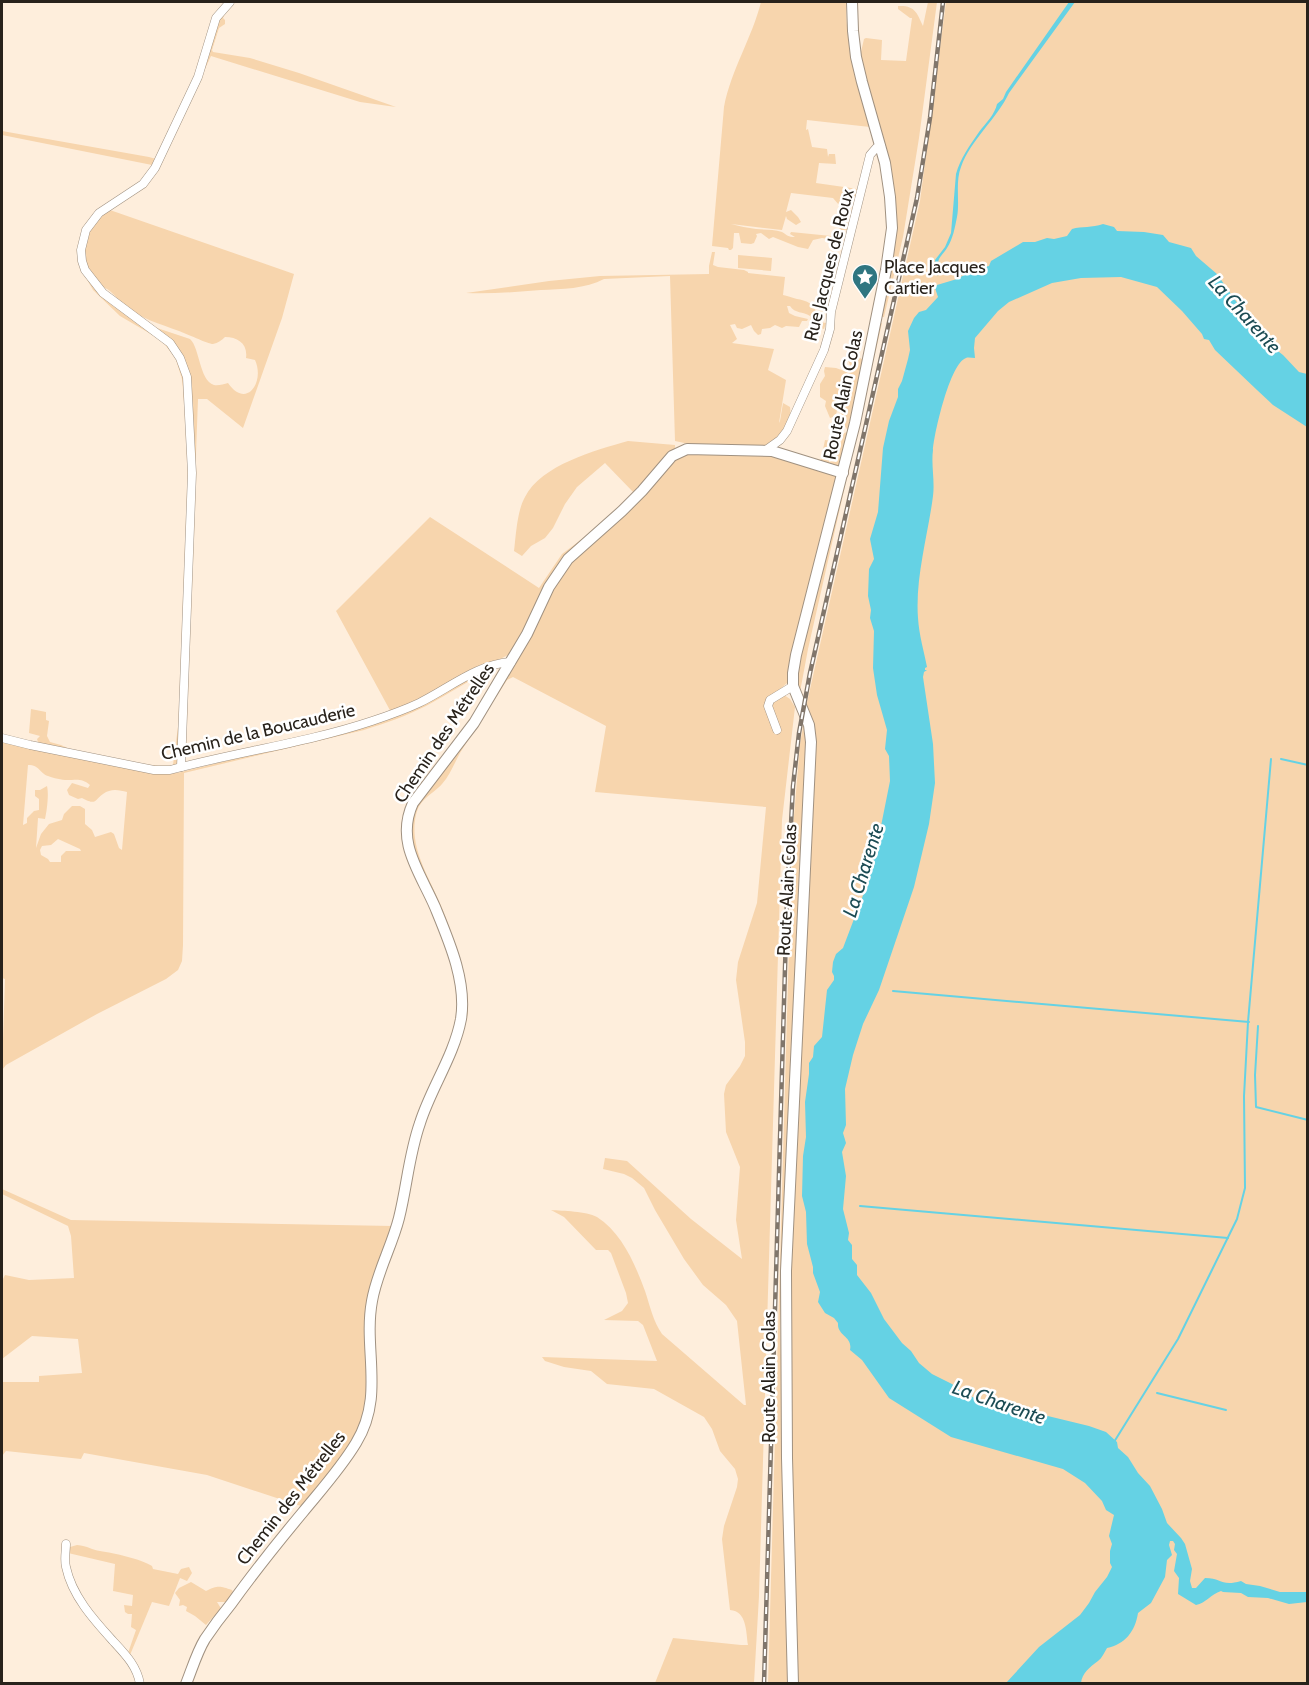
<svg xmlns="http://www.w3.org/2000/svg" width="1309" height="1685" font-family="Cabin,sans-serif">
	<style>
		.green { fill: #f7d5ad; fill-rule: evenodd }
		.water { fill: #65d2e4 }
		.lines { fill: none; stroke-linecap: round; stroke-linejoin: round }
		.stream { stroke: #65d2e4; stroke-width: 2 }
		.street-casing { stroke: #a09180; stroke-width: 9 }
		.secondary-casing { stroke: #a09180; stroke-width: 12 }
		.street { stroke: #fff; stroke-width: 8 }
		.secondary { stroke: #fff; stroke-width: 10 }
		.rail-casing { stroke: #81766b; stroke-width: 4.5 }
		.rail { stroke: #fff; stroke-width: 2; stroke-dasharray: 7; stroke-linecap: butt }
		.labels { text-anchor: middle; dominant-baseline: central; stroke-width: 5; stroke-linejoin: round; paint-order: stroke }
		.street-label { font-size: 18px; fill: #28221b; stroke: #fff }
		.poi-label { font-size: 18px; fill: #28221b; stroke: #fff; text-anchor: start }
		.water-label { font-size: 20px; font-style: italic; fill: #1c4c54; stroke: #fff }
	</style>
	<rect width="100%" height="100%" fill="#feeedc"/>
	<g class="green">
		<path d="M235,2L227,9L223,18L225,20V24L219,28L212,50L213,52L250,58L299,73L396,107L360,102L211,56L158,170L145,188L117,204L142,188L198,82L213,25L227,7Z"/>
		<path d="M761,2H846C845,40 859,89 870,127L807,120L806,130L808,129L812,147L827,149L828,157L829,154H835L836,164L819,163L816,183L858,189L855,200L842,199L845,205H839L833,198L791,193L786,212L791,210L798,217L801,222L796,225L787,219L786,216L782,230L731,224C739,226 748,228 756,229C764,230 774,229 782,232C787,235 788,237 795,237L790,234L791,232L831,236L847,222V230H843L845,237L841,241L822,238L813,240L808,249L798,247L773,237L769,239L761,233L756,234L757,236L754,243L751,244L741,243L739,233H734L733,248L731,250H729L728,248L712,246L724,107C731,70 752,38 761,2Z"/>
		<path d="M928,2H937L919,138L903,237L884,317H881L894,234L860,56L864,39L866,38L882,40L881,60L906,61L912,18H910L898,9V6C915,5 917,13 923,26Z"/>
		<path d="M946,2H1307V1683H798L788,1365L794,1128L803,1002L806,707L920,201Z"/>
		<path d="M2,131L149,157L156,159L152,165L2,135Z"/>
		<path d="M107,209L294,274L282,318L243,428L207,399H198L195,480L186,423L182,379L175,357L161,340L120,316L93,290L81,269L92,285L113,306L157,335L182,356L151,326L190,339C200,348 199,380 214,385C218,386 224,384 228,383C247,410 265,381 255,360L246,358C248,344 238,337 225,337C222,340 218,343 213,344C208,344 185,333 179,331C160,324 140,318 124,306C119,302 116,296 111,292C107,288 100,286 96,282C72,257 86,229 107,209Z"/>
		<path d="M712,252H715L713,265L718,267L744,270L748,272V273L785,277L783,295C789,296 792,298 797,299C814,302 815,307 819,322L826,323L824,329L812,325L810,316C803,311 795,314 790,306H787L789,313L795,316L808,319L807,321H802L799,327L786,326L782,328L775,325L770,328L762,329L761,334L758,335L754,331L751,325L742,329L737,328L735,324L730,325L737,339L732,343L774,349L768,370L786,380L779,423L780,421L783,403L790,407C793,424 777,443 761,447L689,444L675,441L670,276L604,279C586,289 561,289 541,290C516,292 491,294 466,293L549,281L600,276L709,274V266Z"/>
		<path d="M738,255L772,258L771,271L738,268Z"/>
		<path d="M882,323L808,649L800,692L797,678L800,656L841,466L836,468L820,464L825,440L831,441C833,449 829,454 829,462L834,461C836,451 842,444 843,434L848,431L840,418L843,408L849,404L839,397L836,416L830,418L825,406L826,401L820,397V384L825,376L824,371L825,367L836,368L847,372L851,368L847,357L850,355L859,357L864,361L879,324Z"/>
		<path d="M628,441L675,445V449L635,494L605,463L577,487L565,504L553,528L545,538L531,546L522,556L514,551C516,535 517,511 525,497C541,465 596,450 628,441Z"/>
		<path d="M765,453L835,473L836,484L789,666L787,683L778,691L790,699L795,707L782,820L759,1596L754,1683H655L673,1638L741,1645H748C746,1632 747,1611 730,1610L722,1539L724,1526L737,1487L738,1479L735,1469L720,1451L712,1429L704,1417L654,1389L607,1384L591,1371L564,1367L545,1361L542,1357L657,1361L643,1325L638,1321L604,1320L622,1311L628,1303L626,1293L611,1253L608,1250H596L564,1217L551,1210C563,1211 586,1211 597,1217C622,1233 635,1264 645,1291C650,1306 653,1321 662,1334L744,1405H746L737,1321L726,1305L703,1285L684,1259L655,1210L644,1188L632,1178L624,1174L603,1169L605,1158L627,1161L691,1219L742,1259L736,1220L740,1167L726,1132L724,1094L726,1085L740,1066L745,1056V1042L736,980L738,962L757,903L766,807L595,792L606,726L513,677L507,680C492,704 475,728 460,753C454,764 450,775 442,784C431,796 420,798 416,815C409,846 427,873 439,901C451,928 469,982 468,1011C468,1015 466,1020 465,1024V998L414,858L410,818L414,806L446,765L562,572L665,466L682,454Z"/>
		<path d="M430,517L539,588L562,554L586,536L510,654L392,714L336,611Z"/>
		<path d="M184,584L181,724L178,762L167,773H177L364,727L497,666C473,678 450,693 426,706C406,716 386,723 364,730L184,773L183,945L182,961L178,970L166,979L97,1014L6,1065L2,1070L5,979L2,978V739L39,745L37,739L40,736L29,733L31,709L46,712V720L49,721L47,736L50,742L61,745L74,751L142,764L166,767L173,765L179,719ZM28,765C40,765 39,773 48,776C53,778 62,780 67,780C77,780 82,778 90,785L88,788L72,783L67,790L69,795L78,799L82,798C97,806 94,800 103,794C111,788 119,790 127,792L122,850L119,848L114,834L111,832L95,837L92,830L85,824V809L80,806H72L64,814L62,820L49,824L41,834L36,848L38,818L45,819C47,810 49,794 47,786L40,790H35V796L39,799V810L34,811L27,818V823L23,825ZM58,839L80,849L81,851H66L61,856V862H50L48,859L41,855L40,850L42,846L51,845Z"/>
		<path d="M804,721L807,729L783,1238L780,1325L791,1683L768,1684L792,840L800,744Z"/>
		<path d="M2,1189L71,1220L393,1226L373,1284L368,1367L364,1415L349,1448L304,1507L207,1475L84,1453L81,1459L6,1451L2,1456V1382H39V1376L82,1373L78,1339L32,1336L2,1359V1281L5,1275L29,1280L74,1278L71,1236L68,1226L2,1194Z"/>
		<path d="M77,1545C88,1546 92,1550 100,1551C114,1553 141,1559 152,1566L153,1569L178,1574L181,1569L189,1567L192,1573L187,1581L180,1578L169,1606L152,1602L130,1655L128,1653L136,1630L131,1627L132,1614H128L125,1612L124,1605L132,1606L133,1595L113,1591L115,1564L68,1553V1550L70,1547Z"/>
		<path d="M191,1582L206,1591C218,1585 220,1586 232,1590L234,1594L228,1602H217L222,1610L220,1614L213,1617L206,1625L195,1616L186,1611L187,1607L183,1605L179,1606L180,1600L175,1593L179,1588Z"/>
	</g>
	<g class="water">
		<path d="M1069,2H1075L1009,93C997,119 971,139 961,167C955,182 960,201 957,217C955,227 953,239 947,248C945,252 941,255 939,259C937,265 938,271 938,277L935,260L945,247L951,233L956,174C960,159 970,145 979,132C986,123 995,114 997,104L1003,99L1006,92Z"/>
		<path d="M1103,224L1114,227L1117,231L1144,232L1163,235L1169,242L1191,248L1196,256L1217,274L1240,307L1248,311L1255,323L1258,336L1283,355L1299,372L1307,374V427L1273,405L1257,390L1215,350L1209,340L1204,339L1202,334L1182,311L1157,287L1121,277L1081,278L1052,283L1009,302L998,311L975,338L974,348L975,358C972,358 968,357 966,358C950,363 934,434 933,450C931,465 935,481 933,496C928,535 915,578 918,618C919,635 924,651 927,667L925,668V670H927L924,672L923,677L933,744L935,783L929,824L914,887L879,990L863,1024L853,1055L845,1089L846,1125L843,1133L846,1143L842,1152L846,1176L843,1209L849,1233L848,1240L852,1245V1259L857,1265V1275L871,1293L884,1319L902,1343L911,1351L919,1363L932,1374L952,1384L963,1393L982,1401L994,1403L1006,1409H1019L1089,1426L1106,1432L1117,1442L1118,1448L1128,1457L1138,1473L1150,1486L1162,1509L1167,1523L1181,1538L1185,1544L1192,1569L1190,1581L1192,1588H1196L1205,1578C1222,1578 1221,1587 1241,1581L1246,1584L1260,1586L1280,1592H1307V1602L1289,1604L1268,1598L1248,1597L1241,1593L1223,1592L1221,1591C1211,1594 1206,1603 1196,1605L1178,1594L1179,1578L1174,1571L1177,1554L1174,1550L1175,1544L1173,1541H1170L1169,1545L1172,1555L1167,1560L1165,1577L1151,1603L1138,1613C1135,1632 1125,1644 1107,1648C1104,1653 1102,1658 1098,1661C1090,1667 1082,1673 1081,1683H1006L1039,1647L1080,1615L1089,1603L1095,1592L1107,1577L1112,1567L1110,1563V1551L1112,1544L1109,1536L1114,1515L1106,1510L1102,1501L1085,1483L1063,1469L951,1437L889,1398L862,1360L850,1350C853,1336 837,1336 838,1323L834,1318L825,1313L818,1302L820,1292L813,1273V1267L807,1244L806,1212L802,1196L803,1156L806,1137L805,1102L809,1074V1063L813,1057L814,1046L822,1037L827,990L834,980V976L832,972L833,962L836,954L843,948L865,890L869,858L879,836L890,781L889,756L885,749L887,730L877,695L873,668L874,631L870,618L871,610L868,596L869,569L874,559L870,539L878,512L883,448L889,421L898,397V389L902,381L908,359L910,350L908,331L914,318L919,312L926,310L938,297L935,288L937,285L957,279L975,269L989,266L991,261L1023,242H1035L1047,238L1054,239L1067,236L1072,229C1082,226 1092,228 1103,224Z"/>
	</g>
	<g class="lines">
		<g class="stream">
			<path d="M1281,759L1308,765"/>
			<path d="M893,991L1249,1022"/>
			<path d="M1258,1026L1255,1075L1256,1107L1308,1120"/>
			<path d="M860,1206L1228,1238"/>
			<path d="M1157,1393L1226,1410"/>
			<path d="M1114,1442L1178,1339L1237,1219L1245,1188L1244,1096L1248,1022L1271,759"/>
		</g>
		<g class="street-casing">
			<g id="street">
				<path d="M766,450L780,440L787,431L824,350L830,329L831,312L870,155L876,148L881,146"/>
				<path d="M777,730L768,706L770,700L793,686"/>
				<path d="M2,738L30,745L154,770H170C236,752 306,743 372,721C387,716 404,710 419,703C448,689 477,664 511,662"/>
				<path d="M181,767L192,473L187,377L180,358L170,343L103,293L85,270L82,261L81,250L86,230L99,213L143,184L155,168L198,77L216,18L230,2"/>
				<path d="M66,1544C66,1551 64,1560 66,1567C72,1596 94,1620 113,1641C125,1654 137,1666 140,1684"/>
			</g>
		</g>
		<g class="secondary-casing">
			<g id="secondary">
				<path d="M186,1684C192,1669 197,1652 205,1639C213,1627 222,1615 231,1604C254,1572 278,1542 303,1512C321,1490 341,1468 356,1443C385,1396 363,1350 372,1301C377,1272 392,1246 399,1218C407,1186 409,1154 420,1123C431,1088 454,1056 461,1019C467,982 449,941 435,907C420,872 395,842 413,803L474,723L527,634L549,587L568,559L622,511L642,491L672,456L687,449L772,451L843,473"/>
				<path d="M793,1684L787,1458L786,1271L811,742L809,725L793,686V673L796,655L855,423L886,270L892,228L890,197L885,163L862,82L856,57L853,31L852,2"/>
			</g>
		</g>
		<use href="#street" class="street"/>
		<use href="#secondary" class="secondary"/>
		<g class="rail-casing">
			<path id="rail" d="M764,1684L787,900L793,786L799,733L810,673L917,198L930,118L943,2"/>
		</g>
		<use href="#rail" class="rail"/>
	</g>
	<defs>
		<g id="sight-pin" transform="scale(1.35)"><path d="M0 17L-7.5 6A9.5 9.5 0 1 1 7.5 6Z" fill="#2f7681" stroke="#fff"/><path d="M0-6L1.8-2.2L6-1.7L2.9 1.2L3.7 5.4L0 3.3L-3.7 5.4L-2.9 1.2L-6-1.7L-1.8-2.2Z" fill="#fff"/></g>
	</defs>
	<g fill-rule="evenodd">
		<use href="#sight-pin" x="865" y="277"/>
	</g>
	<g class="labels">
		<g class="street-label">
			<text transform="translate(829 265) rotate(-76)">Rue Jacques de Roux</text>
			<text transform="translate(843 395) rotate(-78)">Route Alain Colas</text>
			<text transform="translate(258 732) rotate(-13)">Chemin de la Boucauderie</text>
			<text transform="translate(444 733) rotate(-56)">Chemin des Métrelles</text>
			<text transform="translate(787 890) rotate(-87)">Route Alain Colas</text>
			<text transform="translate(769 1377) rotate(-90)">Route Alain Colas</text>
			<text transform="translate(291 1498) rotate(-52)">Chemin des Métrelles</text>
		</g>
		<g class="poi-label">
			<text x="884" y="267">Place Jacques<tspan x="884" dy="21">Cartier</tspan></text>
		</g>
		<g class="water-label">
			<text transform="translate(1245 314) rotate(48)">La Charente</text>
			<text transform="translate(863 870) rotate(-73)">La Charente</text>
			<text transform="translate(999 1402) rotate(19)">La Charente</text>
		</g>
	</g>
	<rect width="1309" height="1685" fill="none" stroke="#28221b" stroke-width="6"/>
</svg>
